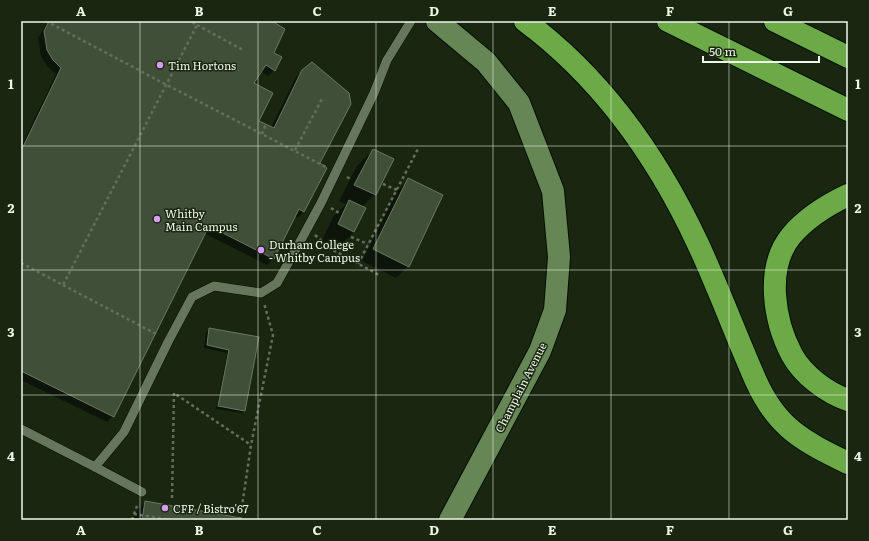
<svg xmlns="http://www.w3.org/2000/svg" width="869" height="541" font-family="Literata,serif">
	<style>
		.shadow { fill: #0007 }
		.building { fill: #405038; stroke: #67795f }
		.lines { fill: none; stroke-linecap: round; stroke-linejoin: round }
		.service-casing { stroke: #040f00; stroke-width: 10 }
		.secondary-casing { stroke: #040f00; stroke-width: 24 }
		.motorway-casing { stroke: #040f00; stroke-width: 24 }
		.path { stroke: #636f5c; stroke-width: 2.5; stroke-dasharray: 3 3; stroke-linecap: butt }
		.service { stroke: #65765c; stroke-width: 9 }
		.secondary { stroke: #678656; stroke-width: 22 }
		.motorway { stroke: #6caa47; stroke-width: 22 }
		.grid { fill: none; stroke: #eef8e9; stroke-width: 1; stroke-opacity: 0.55 }
		.poi-dot { fill: #da9af6; stroke: #192711; stroke-width: 1.5 }
		.labels { text-anchor: middle; dominant-baseline: central; stroke-width: 3; stroke-linejoin: round; paint-order: stroke }
		.poi-label { font-size: 11px; fill: #eef8e9; stroke: #192711; text-anchor: start }
		.street-label { font-size: 11px; fill: #eef8e9; stroke: #192711 }
		.neatline { fill: none; stroke: #eef8e9; stroke-width: 1.5 }
		.grid-label { font-size: 13px; text-anchor: middle; font-weight: bold; fill: #eef8e9 }
	</style>
	<rect width="100%" height="100%" fill="#192711"/>
	<g class="shadow">
		<path d="M48,21H270L274,70L268,76L261,71L253,84L257,121L271,128L296,77L303,71L319,163L304,212L303,210L294,207L303,212L298,218L294,216L273,259L267,265L204,233L113,416L107,422L21,380V147L56,74L47,66L41,56L38,38Z"/>
		<path d="M373,150L375,194L362,207L354,232L337,248L322,240L333,217L346,204L339,201L357,166Z"/>
		<path d="M409,179L408,266L396,278L362,261L397,191Z"/>
		<path d="M209,329L258,338L244,411L242,413L216,409L227,353L204,348L206,332Z"/>
		<path d="M146,502L242,520H133L134,514Z"/>
	</g>
	<g class="building">
		<path d="M49,21H272L285,29L274,53L282,57L275,71L266,65L254,83L273,93L259,121L274,128L302,70L312,62L349,93L351,104L320,163L327,168L304,212L299,209L274,259L209,226L114,417L21,371V151L61,68L53,60L47,50L44,31Z"/>
		<path d="M373,149L394,159L376,195L354,185Z"/>
		<path d="M408,178L443,195L409,267L373,249Z"/>
		<path d="M349,200L366,208L354,232L338,224Z"/>
		<path d="M209,328L259,337L245,411L218,406L229,350L207,345Z"/>
		<path d="M145,501L241,518L244,520H142Z"/>
	</g>
	<g class="lines">
		<g class="service-casing">
			<g id="service">
				<path d="M21,429L95,467L124,432L168,342L192,297L214,286L261,293L277,283L301,240L321,203L374,93L387,60L411,21"/>
				<path d="M95,467L142,492"/>
			</g>
		</g>
		<g class="secondary-casing">
			<path id="secondary" d="M437,21L486,62L519,103L553,191L559,257L555,310L540,351L450,520"/>
		</g>
		<g class="motorway-casing">
			<g id="motorway">
				<path d="M525,21C603,79 657,156 698,244C719,289 736,336 756,381C777,428 803,441 848,463"/>
				<path d="M668,21L848,110"/>
				<path d="M775,21L848,57"/>
				<path d="M848,195C827,205 806,218 791,236C765,268 774,321 792,355C803,375 827,393 848,400"/>
			</g>
		</g>
		<g class="path">
			<path d="M46,21L165,84L326,167"/>
			<path d="M197,25L243,50"/>
			<path d="M262,134L266,124"/>
			<path d="M295,150L322,99"/>
			<path d="M347,177L352,180"/>
			<path d="M383,184L397,190"/>
			<path d="M331,208L339,213"/>
			<path d="M315,235L331,249L381,276"/>
			<path d="M351,237L368,244"/>
			<path d="M21,263L63,285L197,25L190,21"/>
			<path d="M358,264L419,147"/>
			<path d="M63,285L158,335"/>
			<path d="M172,498L174,393L251,445"/>
			<path d="M134,514L172,520"/>
			<path d="M132,520L138,503"/>
			<path d="M240,520L251,445L273,335L264,303"/>
		</g>
		<use href="#service" class="service"/>
		<use href="#secondary" class="secondary"/>
		<use href="#motorway" class="motorway"/>
	</g>
	<path class="grid" d="M140,21V520M258,21V520M376,21V520M493,21V520M611,21V520M729,21V520M21,146H848M21,270H848M21,395H848"/>
	<g class="poi-dot">
		<circle cx="160" cy="65" r="4"/>
		<circle cx="157" cy="219" r="4"/>
		<circle cx="261" cy="250" r="4"/>
		<circle cx="165" cy="508" r="4"/>
	</g>
	<g class="labels">
		<g class="poi-label">
			<text x="168" y="65">Tim Hortons</text>
			<text x="165" y="213">Whitby<tspan x="165" dy="13">Main Campus</tspan></text>
			<text x="269" y="244">Durham College<tspan x="269" dy="13">- Whitby Campus</tspan></text>
			<text x="173" y="508">CFF / Bistro'67</text>
		</g>
		<g class="street-label">
			<text transform="translate(520 387) rotate(-63)">Champlain Avenue</text>
		</g>
	</g>
	<rect width="869" height="541" fill="none" stroke="#192711" stroke-width="44"/>
	<path d="M703 56v6h116v-6" fill="none" stroke="#eef8e9" stroke-width="2"/>
	<text x="709" y="56" font-size="12" fill="#eef8e9" stroke="#192711" stroke-width="3" paint-order="stroke">50 m</text>
	<rect x="22" y="22" width="825" height="497" class="neatline"/>
	<g class="grid-label">
		<text x="81" y="16">A</text>
		<text x="199" y="16">B</text>
		<text x="317" y="16">C</text>
		<text x="434" y="16">D</text>
		<text x="552" y="16">E</text>
		<text x="670" y="16">F</text>
		<text x="788" y="16">G</text>
		<text x="11" y="89">1</text>
		<text x="858" y="89">1</text>
		<text x="11" y="213">2</text>
		<text x="858" y="213">2</text>
		<text x="11" y="337">3</text>
		<text x="858" y="337">3</text>
		<text x="11" y="461">4</text>
		<text x="858" y="461">4</text>
		<text x="81" y="535">A</text>
		<text x="199" y="535">B</text>
		<text x="317" y="535">C</text>
		<text x="434" y="535">D</text>
		<text x="552" y="535">E</text>
		<text x="670" y="535">F</text>
		<text x="788" y="535">G</text>
	</g>
</svg>
